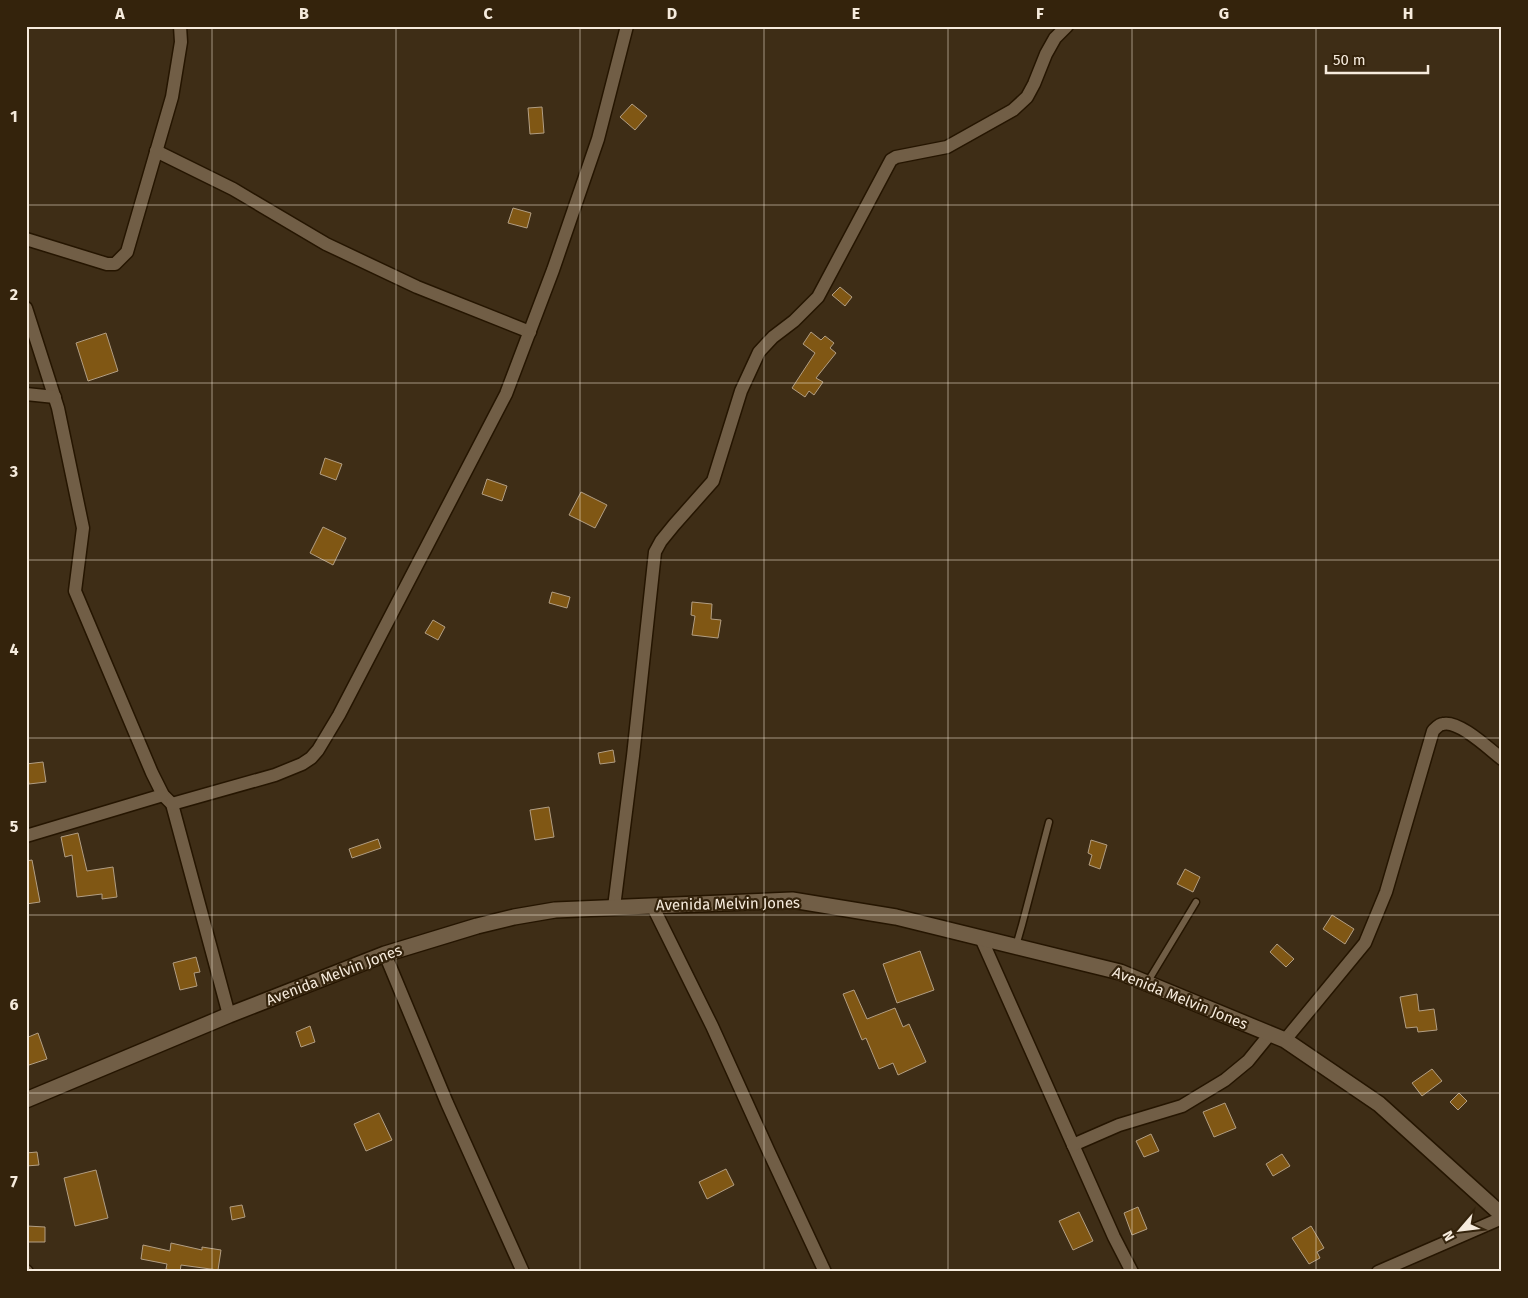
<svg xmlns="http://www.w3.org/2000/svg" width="1528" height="1298" font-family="'Fira Sans',sans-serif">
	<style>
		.building { fill: #805714; stroke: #b29e83 }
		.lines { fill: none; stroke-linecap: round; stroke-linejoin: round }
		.lane-casing { stroke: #251500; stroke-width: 9 }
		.street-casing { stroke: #251500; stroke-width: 15 }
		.secondary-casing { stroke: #251500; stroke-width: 18 }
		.lane { stroke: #715e46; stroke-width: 6 }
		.street { stroke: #715e46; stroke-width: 12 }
		.secondary { stroke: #715e46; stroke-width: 15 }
		.grid { fill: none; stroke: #f6ebdd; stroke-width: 1; stroke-opacity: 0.55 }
		.labels { text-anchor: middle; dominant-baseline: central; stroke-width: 4.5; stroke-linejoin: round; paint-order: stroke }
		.street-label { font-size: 15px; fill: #f6ebdd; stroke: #34230c }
		.neatline { fill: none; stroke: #f6ebdd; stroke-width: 2 }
		.grid-label { font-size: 16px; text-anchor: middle; font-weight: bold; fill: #f6ebdd }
	</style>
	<rect width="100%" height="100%" fill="#3e2d16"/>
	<g class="building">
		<path d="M632,104L647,116L635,130L620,117Z"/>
		<path d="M542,107L544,133L530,134L528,108Z"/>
		<path d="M513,208L531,213L527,228L508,223Z"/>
		<path d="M840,287L852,297L845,306L832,295Z"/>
		<path d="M811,332L821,340L825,336L834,343L830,348L836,353L816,378L823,382L814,395L809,391L805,397L792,388L815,353L803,344Z"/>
		<path d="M106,333L118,371L88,381L76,343Z"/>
		<path d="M325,458L342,464L336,480L320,474Z"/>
		<path d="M487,479L507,486L502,501L482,494Z"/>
		<path d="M581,492L607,505L595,528L569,515Z"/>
		<path d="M323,527L346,538L333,565L310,553Z"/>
		<path d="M552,592L570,597L567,608L549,603Z"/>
		<path d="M692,602L712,604L711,619L721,620L718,638L692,635L695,616L691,615Z"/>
		<path d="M433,620L445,627L438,640L425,633Z"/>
		<path d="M613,750L615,762L600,764L598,753Z"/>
		<path d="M43,762L46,782L29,784L26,764Z"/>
		<path d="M549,807L554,837L535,840L530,810Z"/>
		<path d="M78,833L87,871L113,867L117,897L102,899V894L77,897L72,855L65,857L61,837Z"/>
		<path d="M378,839L381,848L352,858L349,849Z"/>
		<path d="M1091,840L1107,845L1100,869L1089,865L1092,855L1088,853Z"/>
		<path d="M32,860L40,902L26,904V861Z"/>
		<path d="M1185,869L1200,877L1193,892L1177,884Z"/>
		<path d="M1332,915L1354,929L1345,944L1323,929Z"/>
		<path d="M1277,944L1294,959L1286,967L1270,952Z"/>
		<path d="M920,951L934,990L897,1003L883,964Z"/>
		<path d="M196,957L200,972L194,973L197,986L180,990L173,963Z"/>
		<path d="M854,990L867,1019L895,1008L903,1027L909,1024L926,1062L898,1075L893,1063L879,1069L866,1038L862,1040L843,994Z"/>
		<path d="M1417,994L1419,1011L1434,1009L1437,1030L1418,1032L1417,1027L1406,1028L1400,997Z"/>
		<path d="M310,1026L315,1042L301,1047L296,1032Z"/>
		<path d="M38,1033L47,1059L26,1066V1038Z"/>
		<path d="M1432,1069L1442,1081L1422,1096L1412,1083Z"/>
		<path d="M1459,1093L1467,1101L1458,1110L1450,1102Z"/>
		<path d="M1225,1103L1236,1128L1214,1137L1203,1112Z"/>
		<path d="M379,1113L392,1140L366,1151L354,1124Z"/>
		<path d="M1151,1134L1159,1151L1144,1157L1136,1141Z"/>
		<path d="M37,1152L39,1165L26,1166V1153Z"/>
		<path d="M1282,1154L1290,1166L1273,1176L1266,1164Z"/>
		<path d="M726,1169L734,1185L707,1199L699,1182Z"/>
		<path d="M96,1170L108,1218L75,1226L64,1178Z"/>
		<path d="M242,1205L245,1217L232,1220L230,1207Z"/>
		<path d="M1138,1207L1147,1229L1132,1235L1124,1213Z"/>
		<path d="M1079,1212L1093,1241L1073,1250L1059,1221Z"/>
		<path d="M27,1226L45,1227V1242H26Z"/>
		<path d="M1311,1226L1324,1248L1317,1252L1320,1258L1309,1264L1292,1238Z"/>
		<path d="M171,1243L202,1250V1247L221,1250L218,1270L181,1265L180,1272H178L166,1269L167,1264L141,1259L143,1245L170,1251Z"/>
	</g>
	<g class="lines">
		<g class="lane-casing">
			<g id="lane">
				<path d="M1016,946L1022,925L1049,822"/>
				<path d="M1147,983L1196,902"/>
			</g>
		</g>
		<g class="street-casing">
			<g id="street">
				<path d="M156,151L233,189L326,244L417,287L530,332"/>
				<path d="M26,239L107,264H115L127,252L172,97L181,42L180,26"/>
				<path d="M26,308L58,408L83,528L75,591L152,773L163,795L172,804L229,1015"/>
				<path d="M26,394L55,397"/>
				<path d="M172,804L275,775L302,764L311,758L318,750L339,715L506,394L553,270L598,139L627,26"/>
				<path d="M26,836L163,795"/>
				<path d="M652,905L712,1026L769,1152L825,1272"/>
				<path d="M614,907L633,756L655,552L661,541L674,525L713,481L741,391L759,352L773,337L794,321L818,297L891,160L896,157L947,147L1013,110L1027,97L1034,84L1046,54L1055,38L1067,26"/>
				<path d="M981,938L1114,1237L1132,1272"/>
				<path d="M385,954L447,1103L523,1272"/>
				<path d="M1285,1040L1365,943L1386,892L1433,731C1436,728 1439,724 1443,724C1459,720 1489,749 1502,759"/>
				<path d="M1073,1145L1119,1125L1182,1106L1225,1080L1248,1061L1270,1034"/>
				<path d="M26,1271L27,1272"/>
				<path d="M1378,1272L1502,1218"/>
			</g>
		</g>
		<g class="secondary-casing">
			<path id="secondary" d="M26,1100L229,1015L385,954L477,926L514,917L555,910L792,900L896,917L1120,972L1285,1040L1379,1104L1502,1215"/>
		</g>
		<use href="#lane" class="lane"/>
		<use href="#street" class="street"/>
		<use href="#secondary" class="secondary"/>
	</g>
	<path class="grid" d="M212,26V1272M396,26V1272M580,26V1272M764,26V1272M948,26V1272M1132,26V1272M1316,26V1272M26,205H1502M26,383H1502M26,560H1502M26,738H1502M26,915H1502M26,1093H1502"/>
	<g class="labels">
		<g class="street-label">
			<text transform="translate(728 904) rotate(-1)">Avenida Melvin Jones</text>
			<text transform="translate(334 975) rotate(-21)">Avenida Melvin Jones</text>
			<text transform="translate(1180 998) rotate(22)">Avenida Melvin Jones</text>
		</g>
	</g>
	<rect width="1528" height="1298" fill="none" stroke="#34230c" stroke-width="55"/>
	<g transform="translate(1460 1230) rotate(242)" stroke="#34230c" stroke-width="4" paint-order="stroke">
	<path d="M0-4L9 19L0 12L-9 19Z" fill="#f6ebdd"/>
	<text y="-8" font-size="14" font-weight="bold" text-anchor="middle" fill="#f6ebdd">N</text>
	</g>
	<path d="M1326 65v8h102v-8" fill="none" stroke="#f6ebdd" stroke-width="2.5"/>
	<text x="1333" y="65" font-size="15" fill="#f6ebdd" stroke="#34230c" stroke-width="4" paint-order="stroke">50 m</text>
	<rect x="28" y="28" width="1472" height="1242" class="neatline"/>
	<g class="grid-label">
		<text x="120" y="19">A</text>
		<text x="304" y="19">B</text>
		<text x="488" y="19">C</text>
		<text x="672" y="19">D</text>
		<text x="856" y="19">E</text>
		<text x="1040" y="19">F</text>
		<text x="1224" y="19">G</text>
		<text x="1408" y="19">H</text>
		<text x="14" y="122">1</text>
		<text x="14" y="300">2</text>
		<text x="14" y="477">3</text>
		<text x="14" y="655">4</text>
		<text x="14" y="832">5</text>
		<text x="14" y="1010">6</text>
		<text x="14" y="1187">7</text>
	</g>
</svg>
